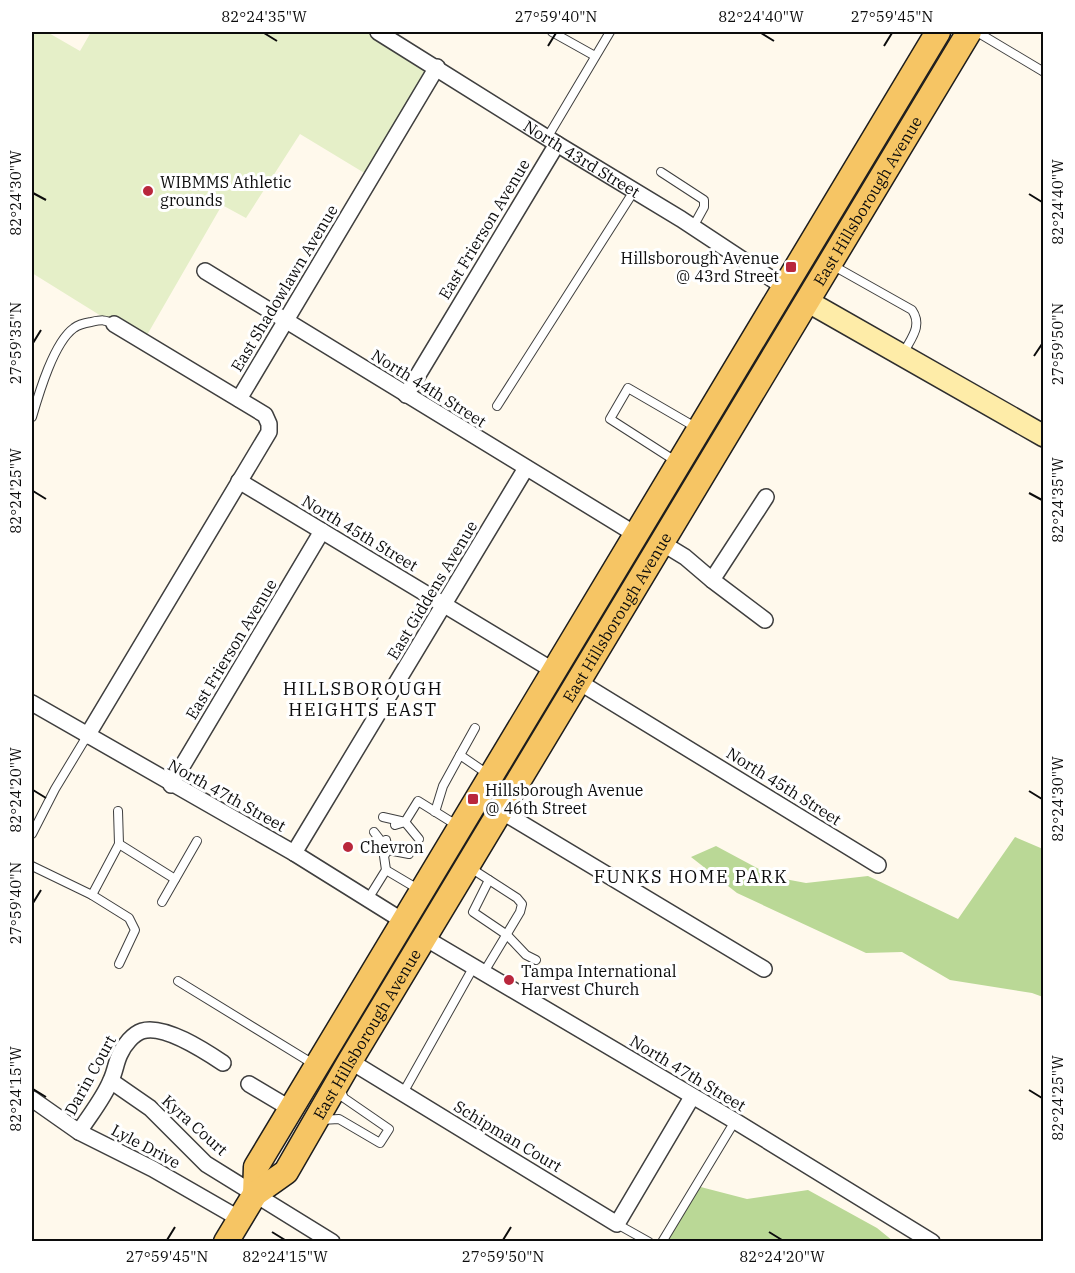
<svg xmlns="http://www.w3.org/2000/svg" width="1075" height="1273" font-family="'IBM Plex Serif',serif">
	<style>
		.forest { fill: #bad896 }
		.pitch { fill: #e5efc8 }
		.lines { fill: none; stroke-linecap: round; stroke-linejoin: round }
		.lane-casing { stroke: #3f3f3f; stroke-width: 10 }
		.street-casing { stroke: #3f3f3f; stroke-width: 18 }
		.secondary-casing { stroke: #2e2e2e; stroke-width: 24 }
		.primary-casing { stroke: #1d1d1d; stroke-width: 27 }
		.lane { stroke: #fff; stroke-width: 8 }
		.street { stroke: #fff; stroke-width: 15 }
		.secondary { stroke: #feeca8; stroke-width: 21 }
		.primary { stroke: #f6c564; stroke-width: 24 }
		.ticks { fill: none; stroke: #0c0c0c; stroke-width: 2 }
		.poi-dot { fill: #b9273c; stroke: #fff; stroke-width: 2 }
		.labels { text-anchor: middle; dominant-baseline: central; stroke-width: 6; stroke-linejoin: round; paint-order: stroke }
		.street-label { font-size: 16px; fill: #0c0c0c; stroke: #fff }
		.poi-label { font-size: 16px; fill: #0c0c0c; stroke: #fff; text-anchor: start }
		.neighbourhood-label { font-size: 18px; letter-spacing: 1.5px; fill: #0c0c0c; stroke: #fff }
		.neatline { fill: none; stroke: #0c0c0c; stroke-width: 2 }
		.ticks-label { font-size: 15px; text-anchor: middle; fill: #0c0c0c }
	</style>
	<rect width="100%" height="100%" fill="#fff9ec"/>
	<g class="forest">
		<path d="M1015,837L1043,849V997L1032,993L950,980L902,952L866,953L737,893L691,857L716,846L774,877L806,883L868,876L958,919Z"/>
		<path d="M693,1185L747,1199L808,1190L877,1228L893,1241L660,1242Z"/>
	</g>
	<path class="pitch" d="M32,32H47L80,51L91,32H378L437,67L371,177L300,134L246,218L222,205L143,342L32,273Z"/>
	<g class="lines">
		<g class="lane-casing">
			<g id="lane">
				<path d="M552,32L595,56"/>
				<path d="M977,32L1044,72"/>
				<path d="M547,138L610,32"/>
				<path d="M661,172L704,200V207L693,227"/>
				<path d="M832,265L912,310C923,326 911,338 903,354"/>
				<path d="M497,406L634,191"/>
				<path d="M32,417C39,393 54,342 74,328C79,324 85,323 91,322C101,320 105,319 114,324"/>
				<path d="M677,462L610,419L628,388L697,428"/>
				<path d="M460,755L475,728"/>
				<path d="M435,812L443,786L460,755L489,775"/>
				<path d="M383,817L405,822L419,839"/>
				<path d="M395,825L405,822L418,801L458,826"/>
				<path d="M374,832L388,850L409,854"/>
				<path d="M32,834L55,789L87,736"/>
				<path d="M119,844L175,879"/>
				<path d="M32,866L92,895L119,844L118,811"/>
				<path d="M469,867L517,898L522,904L520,912L484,972"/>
				<path d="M386,870L418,889"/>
				<path d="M489,880L473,912L507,935L526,955L536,960"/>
				<path d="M92,895L129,918L135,930L119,964"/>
				<path d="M368,899L386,870L384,856L388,850L386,840"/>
				<path d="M162,902L197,841"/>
				<path d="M178,981L315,1065"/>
				<path d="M403,1093L473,968"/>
				<path d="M321,1120L339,1119L380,1143L389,1129L344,1098L340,1089"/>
				<path d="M617,1224L649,1242"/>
				<path d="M662,1242L735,1121"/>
			</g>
		</g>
		<g class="street-casing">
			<g id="street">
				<path id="s1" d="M378,32L557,144L681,219L784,287"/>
				<path d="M205,271L635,534"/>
				<path d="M406,395L557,144"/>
				<path d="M239,399L437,67"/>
				<path d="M239,481L554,671"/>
				<path d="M662,543L685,557L712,580L765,620"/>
				<path d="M712,580L766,497"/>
				<path d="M579,682L878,865"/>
				<path d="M32,703L294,853L403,921"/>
				<path d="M87,736L269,432V424L265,415L114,324"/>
				<path d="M171,785L322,531"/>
				<path d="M501,811L764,969"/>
				<path d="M294,853L526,468"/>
				<path d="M425,938L735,1121L932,1242"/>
				<path d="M350,1061L617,1224L692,1097"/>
				<path d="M111,1081L150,1108L206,1164L332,1242"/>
				<path d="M249,1084L291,1109"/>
				<path d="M32,1099L79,1132L153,1169L240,1219"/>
				<path d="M79,1132C89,1116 104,1098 111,1080C115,1072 116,1062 120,1054C124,1045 133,1034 142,1031C164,1024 205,1051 223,1063"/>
			</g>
		</g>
		<g class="secondary-casing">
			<path id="secondary" d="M807,301L1044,436"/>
		</g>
		<g class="primary-casing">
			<g id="primary">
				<path d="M255,1194L256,1167L938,32"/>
				<path id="s2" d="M226,1242L255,1194L286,1172L350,1061L969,32"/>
			</g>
		</g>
		<use href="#lane" class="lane"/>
		<use href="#street" class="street"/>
		<use href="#secondary" class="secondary"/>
		<use href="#primary" class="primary"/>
	</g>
	<path class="ticks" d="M264,33L277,41M761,33L774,41M548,46L556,33M884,46L892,33M33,193L46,200M1029,194L1042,202M33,343L41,330M1034,356L1042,344M33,491L46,499M1029,493L1042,500M33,790L46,798M1029,791L1042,799M33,903L41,890M33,1089L46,1097M1029,1090L1042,1098M272,1232L285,1240M769,1232L782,1240M167,1240L175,1227M503,1240L511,1227"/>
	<g class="poi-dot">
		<circle cx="148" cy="191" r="6"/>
		<rect x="785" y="261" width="12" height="12" rx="3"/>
		<rect x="467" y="793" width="12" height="12" rx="3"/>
		<circle cx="348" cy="847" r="6"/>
		<circle cx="509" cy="980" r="6"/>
	</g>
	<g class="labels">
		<g class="street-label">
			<text stroke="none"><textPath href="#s1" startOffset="240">North 43rd Street</textPath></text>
			<text stroke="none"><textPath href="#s2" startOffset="1226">East Hillsborough Avenue</textPath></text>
			<text transform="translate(484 229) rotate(-59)">East Frierson Avenue</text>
			<text transform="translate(284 288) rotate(-59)">East Shadowlawn Avenue</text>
			<text transform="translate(429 388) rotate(32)">North 44th Street</text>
			<text transform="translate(360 533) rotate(31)">North 45th Street</text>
			<text transform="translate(432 590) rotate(-59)">East Giddens Avenue</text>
			<text stroke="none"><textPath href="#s2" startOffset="740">East Hillsborough Avenue</textPath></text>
			<text transform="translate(231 649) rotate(-59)">East Frierson Avenue</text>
			<text transform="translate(784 786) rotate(32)">North 45th Street</text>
			<text transform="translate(227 795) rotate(29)">North 47th Street</text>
			<text stroke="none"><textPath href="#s2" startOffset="254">East Hillsborough Avenue</textPath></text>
			<text transform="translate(688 1073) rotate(31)">North 47th Street</text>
			<text transform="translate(90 1075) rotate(-61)">Darin Court</text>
			<text transform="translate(195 1125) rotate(42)">Kyra Court</text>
			<text transform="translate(508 1136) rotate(31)">Schipman Court</text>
			<text transform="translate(146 1146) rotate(28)">Lyle Drive</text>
		</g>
		<g class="poi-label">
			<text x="160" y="182">WIBMMS Athletic<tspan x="160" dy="18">grounds</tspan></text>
			<text x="779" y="258" text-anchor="end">Hillsborough Avenue<tspan x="779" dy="18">@ 43rd Street</tspan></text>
			<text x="485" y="790">Hillsborough Avenue<tspan x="485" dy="18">@ 46th Street</tspan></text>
			<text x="360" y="847">Chevron</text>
			<text x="521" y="971">Tampa International<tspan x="521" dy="18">Harvest Church</tspan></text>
		</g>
		<g class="neighbourhood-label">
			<text x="363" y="688">HILLSBOROUGH<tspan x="363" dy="21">HEIGHTS EAST</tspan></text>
			<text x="691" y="876">FUNKS HOME PARK</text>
		</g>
	</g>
	<rect width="1075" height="1273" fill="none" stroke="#ffffff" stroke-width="66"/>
	<rect x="33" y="33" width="1009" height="1207" class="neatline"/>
	<g class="ticks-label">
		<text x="264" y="22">82°24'35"W</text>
		<text x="556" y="22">27°59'40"N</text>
		<text x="761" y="22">82°24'40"W</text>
		<text x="892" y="22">27°59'45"N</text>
		<text transform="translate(16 193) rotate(-90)" y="5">82°24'30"W</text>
		<text transform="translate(1058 202) rotate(-90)" y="5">82°24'40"W</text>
		<text transform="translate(16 343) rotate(-90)" y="5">27°59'35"N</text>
		<text transform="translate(1058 344) rotate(-90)" y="5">27°59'50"N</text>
		<text transform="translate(16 491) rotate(-90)" y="5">82°24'25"W</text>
		<text transform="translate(1058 500) rotate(-90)" y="5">82°24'35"W</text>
		<text transform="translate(16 790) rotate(-90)" y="5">82°24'20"W</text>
		<text transform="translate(1058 799) rotate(-90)" y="5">82°24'30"W</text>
		<text transform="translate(16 903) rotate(-90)" y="5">27°59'40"N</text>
		<text transform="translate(16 1089) rotate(-90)" y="5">82°24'15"W</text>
		<text transform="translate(1058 1098) rotate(-90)" y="5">82°24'25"W</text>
		<text x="167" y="1262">27°59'45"N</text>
		<text x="285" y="1262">82°24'15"W</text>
		<text x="503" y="1262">27°59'50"N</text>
		<text x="782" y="1262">82°24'20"W</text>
	</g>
</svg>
